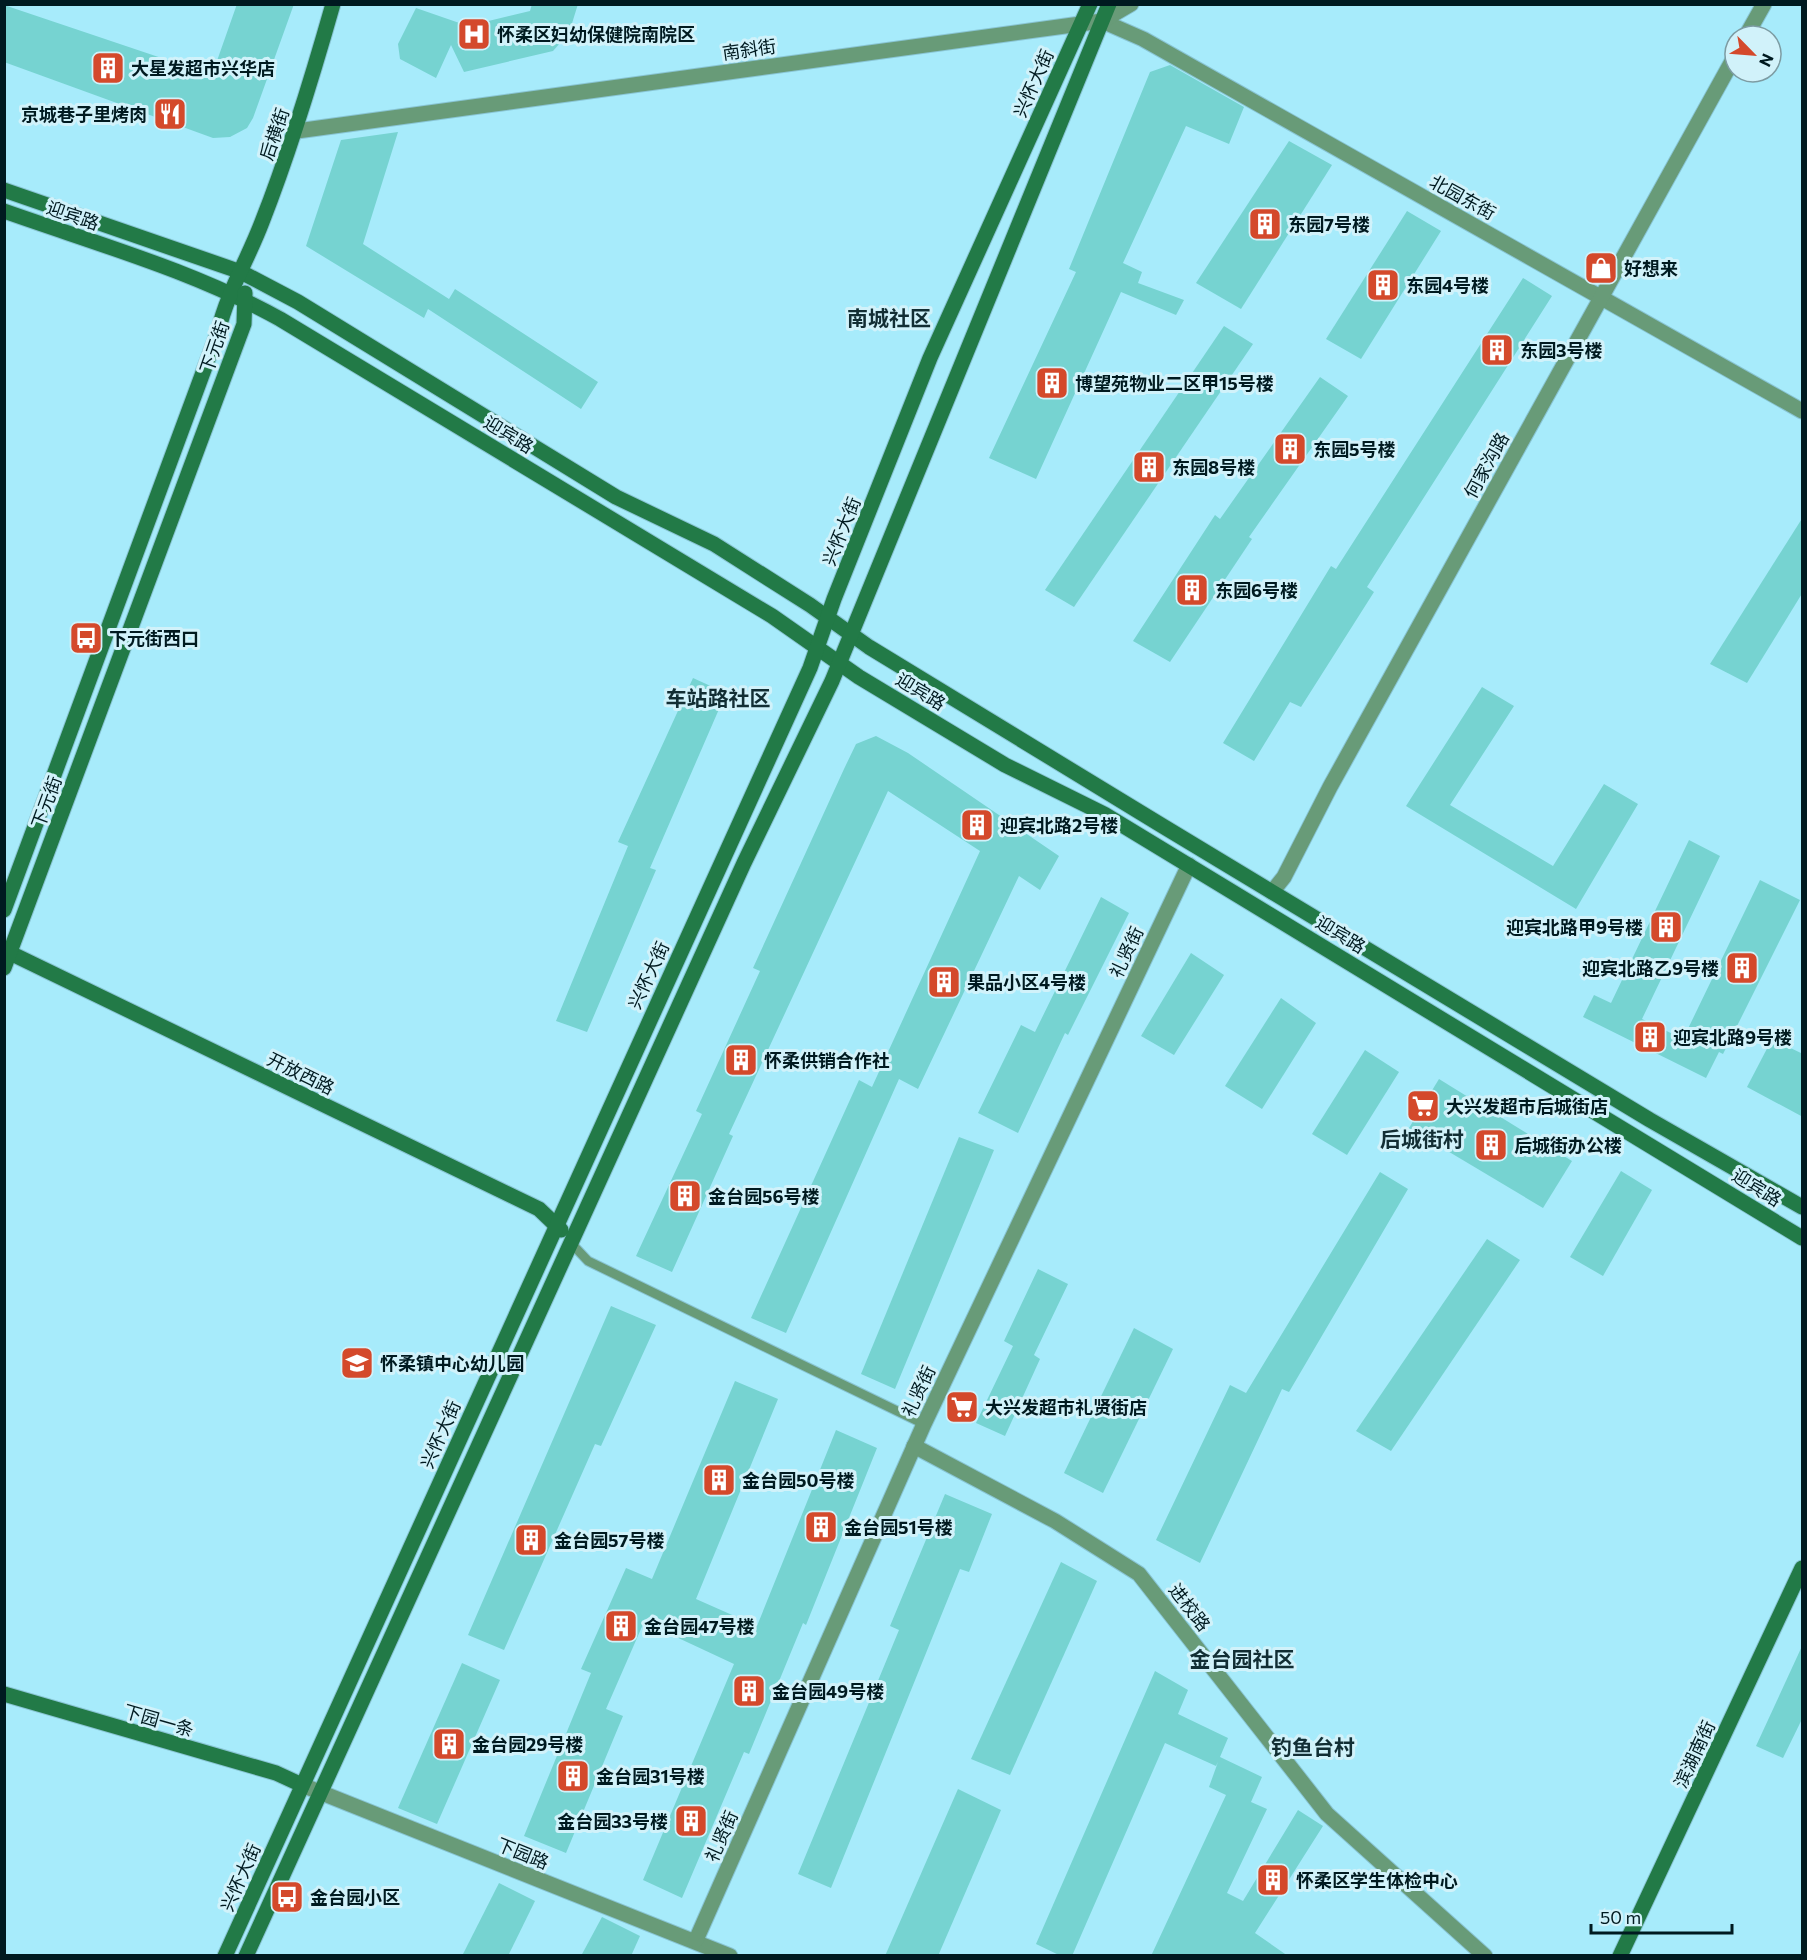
<svg xmlns="http://www.w3.org/2000/svg" width="1807" height="1960" font-family="Commissioner,'Noto Sans SC',sans-serif">
	<style>
		.building { fill: #76d3d1 }
		.lines { fill: none; stroke-linecap: round; stroke-linejoin: round }
		.lane-casing { stroke: #89c5d4; stroke-width: 11 }
		.street-casing { stroke: #89c5d4; stroke-width: 17 }
		.secondary-casing { stroke: #89c5d4; stroke-width: 17 }
		.lane { stroke: #689b78; stroke-width: 9 }
		.street { stroke: #689b78; stroke-width: 15 }
		.secondary { stroke: #227a47; stroke-width: 15 }
		.labels { text-anchor: middle; dominant-baseline: central; stroke-width: 6; stroke-linejoin: round; paint-order: stroke }
		.poi-label { font-size: 18px; font-weight: bold; fill: #001a20; stroke: #d1f2fa; text-anchor: start }
		.street-label { font-size: 18px; fill: #001a20; stroke: #d1f2fa }
		.quarter-label { font-size: 21px; font-weight: bold; fill: #122e34; stroke: #d1f2fa }
	</style>
	<rect width="100%" height="100%" fill="#a7ebfb"/>
	<g class="building">
		<path d="M237,4H294L253,118L247,128L230,137L213,138L4,62V5L212,75Z"/>
		<path d="M532,4H578L569,33L553,51L464,72L451,45L436,78L400,59L398,44L416,8L468,26L530,11Z"/>
		<path d="M1170,65L1244,107L1229,144L1186,126L1123,263L1142,272L1138,283L1184,300L1176,315L1121,292L1036,479L989,458L1076,272L1069,269L1150,72Z"/>
		<path d="M398,132L363,244L449,299L455,289L598,382L581,409L428,309L424,318L306,246L341,140Z"/>
		<path d="M1289,141L1332,165L1241,309L1196,283Z"/>
		<path d="M1407,211L1441,231L1361,359L1326,339Z"/>
		<path d="M1523,278L1552,296L1367,587L1374,592L1301,707L1290,702L1254,761L1223,743L1331,566L1336,569Z"/>
		<path d="M1224,326L1253,344L1074,607L1045,590Z"/>
		<path d="M1320,377L1348,396L1249,537L1252,539L1170,662L1133,641L1215,515L1220,519Z"/>
		<path d="M1803,517V592L1747,683L1710,664Z"/>
		<path d="M693,678L726,693L650,868L656,870L587,1032L556,1021L628,846L618,842Z"/>
		<path d="M1482,687L1514,706L1450,805L1553,866L1604,784L1638,804L1576,909L1406,806Z"/>
		<path d="M876,736L908,753L1059,856L1040,890L1019,876L918,1089L899,1079L786,1333L751,1318L859,1080L872,1087L980,851L888,791L729,1134L733,1136L672,1272L636,1256L702,1114L696,1111L760,971L753,968L844,769L856,744Z"/>
		<path d="M1689,840L1720,856L1642,1019L1683,1039L1760,880L1800,900L1723,1054L1719,1052L1706,1078L1583,1017L1594,995L1611,1003Z"/>
		<path d="M1101,897L1129,913L1068,1035L1065,1033L1018,1133L978,1113L1021,1025L1035,1032Z"/>
		<path d="M1191,953L1224,975L1174,1055L1141,1036Z"/>
		<path d="M1281,998L1316,1023L1262,1109L1225,1086Z"/>
		<path d="M1772,1039L1803,1054V1117L1747,1087Z"/>
		<path d="M1365,1050L1399,1072L1347,1155L1312,1134Z"/>
		<path d="M1439,1079L1572,1161L1543,1208L1409,1128Z"/>
		<path d="M959,1137L994,1150L895,1389L861,1374Z"/>
		<path d="M1621,1171L1652,1190L1603,1276L1570,1257Z"/>
		<path d="M1380,1172L1408,1189L1289,1392L1282,1389L1200,1563L1156,1540L1230,1385L1246,1393Z"/>
		<path d="M1487,1239L1520,1260L1391,1451L1356,1431Z"/>
		<path d="M1038,1269L1068,1284L1034,1355L1040,1359L1005,1436L976,1423L1013,1346L1004,1341Z"/>
		<path d="M611,1306L656,1325L601,1446L595,1444L504,1650L468,1635Z"/>
		<path d="M1134,1328L1173,1349L1103,1493L1064,1473Z"/>
		<path d="M735,1381L778,1399L696,1599L757,1626L836,1430L877,1448L806,1625L803,1623L749,1754L744,1752L682,1898L643,1880L734,1664L644,1622L606,1709L623,1716L566,1853L524,1836L591,1673L581,1669L626,1568L652,1579Z"/>
		<path d="M945,1494L992,1514L969,1572L960,1569L831,1888L798,1874L899,1630L890,1626Z"/>
		<path d="M1061,1562L1097,1581L1010,1775L971,1759Z"/>
		<path d="M1803,1644V1717L1783,1758L1756,1746Z"/>
		<path d="M462,1663L500,1680L437,1824L398,1808Z"/>
		<path d="M1155,1671L1188,1690L1178,1714L1228,1738L1220,1757L1262,1777L1251,1802L1267,1809L1227,1893L1243,1901L1298,1810L1323,1826L1255,1933L1288,1956H1151L1226,1795L1209,1787L1218,1762L1216,1766L1165,1743L1072,1956H1061L1036,1944Z"/>
		<path d="M958,1789L1001,1810L938,1956H885Z"/>
		<path d="M499,1883L535,1901L508,1956H462Z"/>
		<path d="M602,1917L640,1936L631,1956H581Z"/>
	</g>
	<g class="lines">
		<g class="lane-casing">
			<path id="lane" d="M571,1243L588,1261L924,1424"/>
		</g>
		<g class="street-casing">
			<g id="street">
				<path d="M1102,21L1143,39L1802,411"/>
				<path d="M1746,36L1764,4"/>
				<path d="M297,131L1102,21L1131,4"/>
				<path d="M1272,892L1284,877L1330,787L1735,56"/>
				<path d="M914,1446L1055,1521L1139,1574L1327,1814L1485,1956"/>
				<path d="M302,1785L730,1956"/>
				<path d="M696,1940L924,1424L1189,865"/>
			</g>
		</g>
		<g class="secondary-casing">
			<g id="secondary">
				<path d="M4,190L241,272L298,302L616,497L714,544L810,605L869,647L1161,825L1650,1120L1802,1207"/>
				<path d="M4,211C97,244 194,271 280,319L772,616L859,677L1005,765L1104,814L1802,1238"/>
				<path d="M4,910L218,332C227,293 248,259 262,222C290,151 312,78 333,4"/>
				<path d="M4,950L539,1209L561,1230"/>
				<path d="M4,968L244,324L245,293"/>
				<path d="M4,1694L276,1773L302,1785"/>
				<path d="M225,1956L810,668L834,599L930,358L1090,4"/>
				<path d="M246,1956L744,863L832,681L1109,4"/>
				<path d="M1620,1956L1802,1568"/>
			</g>
		</g>
		<use href="#lane" class="lane"/>
		<use href="#street" class="street"/>
		<use href="#secondary" class="secondary"/>
	</g>
	<defs>
		<g id="hospital-square" transform="scale(1.725)"><rect x="-9" y="-9" width="18" height="18" rx="4" fill="#d4492b" stroke="#d1f2fa"/><path d="M-5-5h3v3.5h4V-5h3V5h-3V1.5h-4V5h-3Z" fill="#fff"/></g>
		<g id="building-square" transform="scale(1.725)"><rect x="-9" y="-9" width="18" height="18" rx="4" fill="#d4492b" stroke="#d1f2fa"/><path d="M-4-6H4V6H1V3H-1V6H-4ZM-2.5-4.3h1.7v1.8h-1.7ZM.8-4.3h1.7v1.8H.8ZM-2.5-1h1.7V.8h-1.7ZM.8-1h1.7V.8H.8Z" fill="#fff"/></g>
		<g id="restaurant-square" transform="scale(1.725)"><rect x="-9" y="-9" width="18" height="18" rx="4" fill="#d4492b" stroke="#d1f2fa"/><path d="M-5-6h1v4h1v-4h1v4h1v-4h1v5L-1.5 .5V6h-2V.5L-5-1ZM5-6V6H3V1.5H1.5Q1.5-4 5-6Z" fill="#fff"/></g>
		<g id="shop-square" transform="scale(1.725)"><rect x="-9" y="-9" width="18" height="18" rx="4" fill="#d4492b" stroke="#d1f2fa"/><path d="M-5-2.5h2.3a2.7 3.5 0 0 1 5.4 0H5L5.5 6h-11ZM-1.5-2.5h3a1.5 2.3 0 0 0-3 0Z" fill="#fff"/></g>
		<g id="bus-square" transform="scale(1.725)"><rect x="-9" y="-9" width="18" height="18" rx="4" fill="#d4492b" stroke="#d1f2fa"/><path d="M-5-6H5V4H4V6H2V4H-2V6H-4V4H-5ZM-3.5-4V0h7V-4ZM-3.5 1.2v1.5H-2V1.2ZM2 1.2v1.5H3.5V1.2Z" fill="#fff"/></g>
		<g id="supermarket-square" transform="scale(1.725)"><rect x="-9" y="-9" width="18" height="18" rx="4" fill="#d4492b" stroke="#d1f2fa"/><path d="M-6-5.5h2.5l.6 2H6L4.5 2H-2.5L-4.4-4H-6ZM-1.5 3.2a1.3 1.3 0 1 0 .1 0ZM3 3.2a1.3 1.3 0 1 0 .1 0Z" fill="#fff"/></g>
		<g id="school-square" transform="scale(1.725)"><rect x="-9" y="-9" width="18" height="18" rx="4" fill="#d4492b" stroke="#d1f2fa"/><path d="M0-5L7-2L0 1L-7-2ZM-4 1L0 2.5L4 1V4Q0 6-4 4Z" fill="#fff"/></g>
	</defs>
	<g fill-rule="evenodd">
		<use href="#hospital-square" x="474" y="34"/>
		<use href="#building-square" x="108" y="68"/>
		<use href="#restaurant-square" x="170" y="114"/>
		<use href="#building-square" x="1265" y="224"/>
		<use href="#shop-square" x="1601" y="268"/>
		<use href="#building-square" x="1383" y="285"/>
		<use href="#building-square" x="1497" y="350"/>
		<use href="#building-square" x="1052" y="383"/>
		<use href="#building-square" x="1290" y="449"/>
		<use href="#building-square" x="1149" y="467"/>
		<use href="#building-square" x="1192" y="590"/>
		<use href="#bus-square" x="86" y="638"/>
		<use href="#building-square" x="977" y="825"/>
		<use href="#building-square" x="1666" y="927"/>
		<use href="#building-square" x="1742" y="968"/>
		<use href="#building-square" x="944" y="982"/>
		<use href="#building-square" x="1650" y="1037"/>
		<use href="#building-square" x="741" y="1060"/>
		<use href="#supermarket-square" x="1423" y="1106"/>
		<use href="#building-square" x="1491" y="1145"/>
		<use href="#building-square" x="685" y="1196"/>
		<use href="#school-square" x="357" y="1363"/>
		<use href="#supermarket-square" x="962" y="1407"/>
		<use href="#building-square" x="719" y="1480"/>
		<use href="#building-square" x="821" y="1527"/>
		<use href="#building-square" x="531" y="1540"/>
		<use href="#building-square" x="621" y="1626"/>
		<use href="#building-square" x="749" y="1691"/>
		<use href="#building-square" x="449" y="1744"/>
		<use href="#building-square" x="573" y="1776"/>
		<use href="#building-square" x="691" y="1821"/>
		<use href="#building-square" x="1273" y="1880"/>
		<use href="#bus-square" x="287" y="1897"/>
	</g>
	<g class="labels">
		<g class="poi-label">
			<text x="497" y="34">怀柔区妇幼保健院南院区</text>
			<text x="131" y="68">大星发超市兴华店</text>
			<text x="147" y="114" text-anchor="end">京城巷子里烤肉</text>
			<text x="1288" y="224">东园7号楼</text>
			<text x="1624" y="268">好想来</text>
			<text x="1406" y="285">东园4号楼</text>
			<text x="1520" y="350">东园3号楼</text>
			<text x="1075" y="383">博望苑物业二区甲15号楼</text>
			<text x="1313" y="449">东园5号楼</text>
			<text x="1172" y="467">东园8号楼</text>
			<text x="1215" y="590">东园6号楼</text>
			<text x="109" y="638">下元街西口</text>
			<text x="1000" y="825">迎宾北路2号楼</text>
			<text x="1643" y="927" text-anchor="end">迎宾北路甲9号楼</text>
			<text x="1719" y="968" text-anchor="end">迎宾北路乙9号楼</text>
			<text x="967" y="982">果品小区4号楼</text>
			<text x="1673" y="1037">迎宾北路9号楼</text>
			<text x="764" y="1060">怀柔供销合作社</text>
			<text x="1446" y="1106">大兴发超市后城街店</text>
			<text x="1514" y="1145">后城街办公楼</text>
			<text x="708" y="1196">金台园56号楼</text>
			<text x="380" y="1363">怀柔镇中心幼儿园</text>
			<text x="985" y="1407">大兴发超市礼贤街店</text>
			<text x="742" y="1480">金台园50号楼</text>
			<text x="844" y="1527">金台园51号楼</text>
			<text x="554" y="1540">金台园57号楼</text>
			<text x="644" y="1626">金台园47号楼</text>
			<text x="772" y="1691">金台园49号楼</text>
			<text x="472" y="1744">金台园29号楼</text>
			<text x="596" y="1776">金台园31号楼</text>
			<text x="668" y="1821" text-anchor="end">金台园33号楼</text>
			<text x="1296" y="1880">怀柔区学生体检中心</text>
			<text x="310" y="1897">金台园小区</text>
		</g>
		<g class="street-label">
			<text transform="translate(749 49) rotate(-8)">南斜街</text>
			<text transform="translate(1033 83) rotate(-66)">兴怀大街</text>
			<text transform="translate(274 134) rotate(-71)">后横街</text>
			<text transform="translate(1463 197) rotate(29)">北园东街</text>
			<text transform="translate(73 215) rotate(19)">迎宾路</text>
			<text transform="translate(214 347) rotate(-71)">下元街</text>
			<text transform="translate(509 434) rotate(31)">迎宾路</text>
			<text transform="translate(1486 465) rotate(-61)">何家沟路</text>
			<text transform="translate(841 531) rotate(-68)">兴怀大街</text>
			<text transform="translate(921 691) rotate(31)">迎宾路</text>
			<text transform="translate(46 802) rotate(-70)">下元街</text>
			<text transform="translate(1341 934) rotate(31)">迎宾路</text>
			<text transform="translate(1126 952) rotate(-65)">礼贤街</text>
			<text transform="translate(648 975) rotate(-65)">兴怀大街</text>
			<text transform="translate(301 1073) rotate(26)">开放西路</text>
			<text transform="translate(1757 1187) rotate(32)">迎宾路</text>
			<text transform="translate(918 1391) rotate(-65)">礼贤街</text>
			<text transform="translate(440 1434) rotate(-66)">兴怀大街</text>
			<text transform="translate(1190 1607) rotate(52)">进校路</text>
			<text transform="translate(159 1720) rotate(16)">下园一条</text>
			<text transform="translate(1694 1754) rotate(-65)">滨湖南街</text>
			<text transform="translate(721 1836) rotate(-66)">礼贤街</text>
			<text transform="translate(523 1853) rotate(22)">下园路</text>
			<text transform="translate(240 1877) rotate(-66)">兴怀大街</text>
		</g>
		<g class="quarter-label">
			<text x="889" y="317">南城社区</text>
			<text x="718" y="697">车站路社区</text>
			<text x="1422" y="1138">后城街村</text>
			<text x="1242" y="1658">金台园社区</text>
			<text x="1313" y="1746">钓鱼台村</text>
		</g>
	</g>
	<rect width="1807" height="1960" fill="none" stroke="#001a20" stroke-width="12"/>
	<g transform="translate(1753 54) rotate(115)"><circle r="28" fill="#d1f2fa" stroke="#7d9ca3" stroke-width="1.5"/>
	<path d="M0-4.5L10 22L0 15L-10 22Z" fill="#d4492b"/>
	<text y="-9" font-size="16" font-weight="bold" text-anchor="middle" fill="#001a20">N</text>
	</g>
	<path d="M1591 1924v9h141v-9" fill="none" stroke="#001a20" stroke-width="3"/>
	<text x="1600" y="1924" font-size="18" fill="#001a20" stroke="#d1f2fa" stroke-width="4.5" paint-order="stroke">50 m</text>
</svg>
